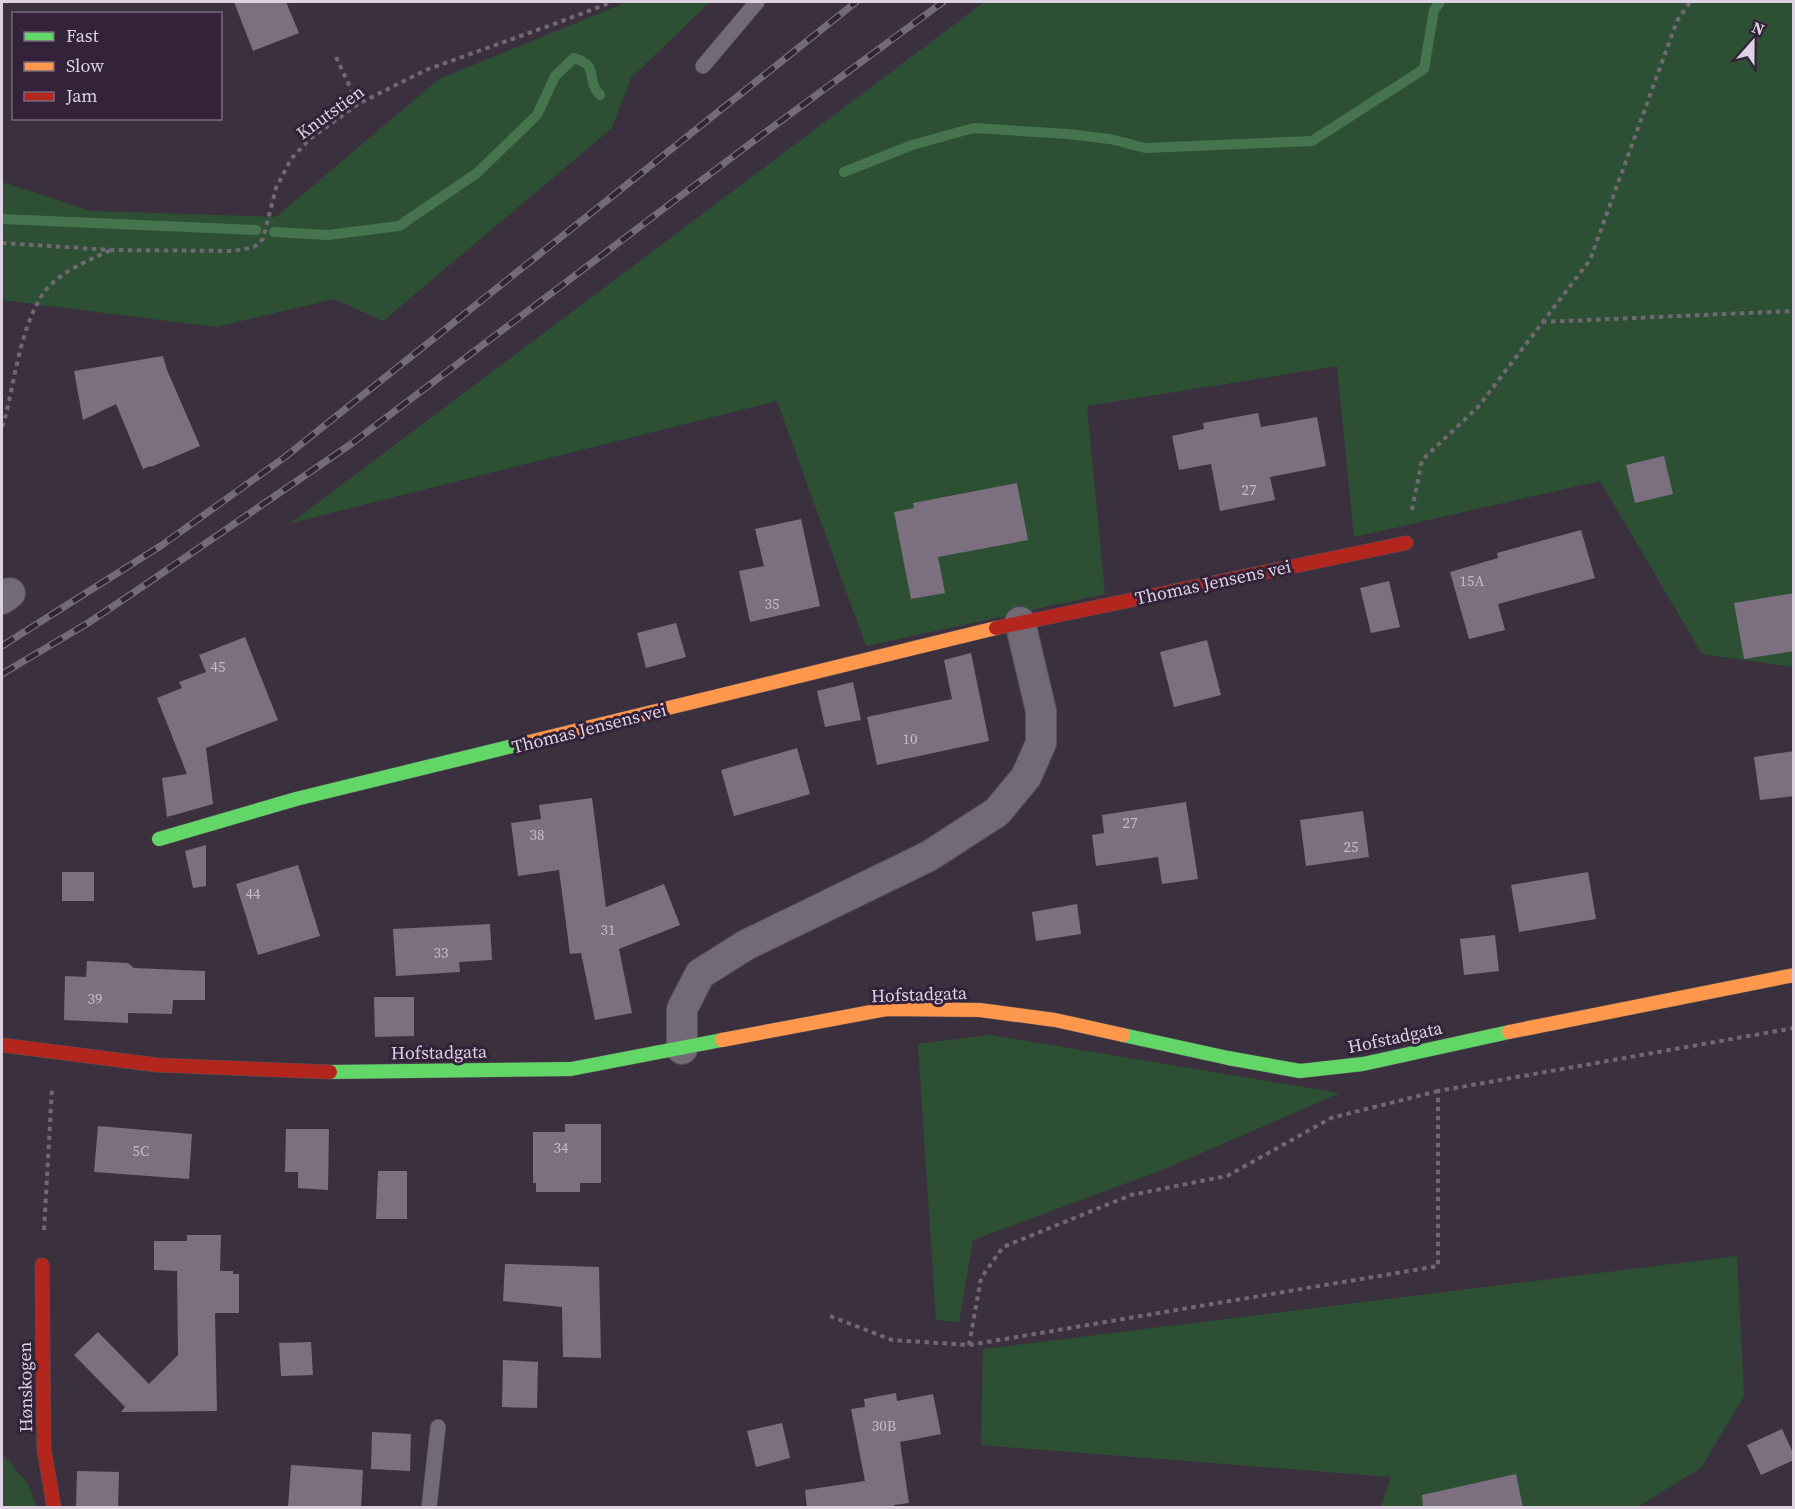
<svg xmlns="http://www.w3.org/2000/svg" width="1795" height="1509" font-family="'Source Serif 4',serif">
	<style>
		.green { fill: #2d5035 }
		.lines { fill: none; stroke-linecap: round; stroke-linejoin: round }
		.stream { stroke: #45744f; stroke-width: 10 }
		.building { fill: #7c7080 }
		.lane-casing { stroke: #564f5a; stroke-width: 16 }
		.street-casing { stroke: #564f5a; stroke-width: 32 }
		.fast-casing { stroke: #564f5a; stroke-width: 15 }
		.slow-casing { stroke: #564f5a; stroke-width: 15 }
		.jam-casing { stroke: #564f5a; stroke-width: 15 }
		.path { stroke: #706872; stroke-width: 4; stroke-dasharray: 4.5 4.5; stroke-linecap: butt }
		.lane { stroke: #726a74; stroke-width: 15 }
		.street { stroke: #726a74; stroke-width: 30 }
		.fast { stroke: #63d668; stroke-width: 14 }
		.slow { stroke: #ff974d; stroke-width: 14 }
		.jam { stroke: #b3261e; stroke-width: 14 }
		.rail-casing { stroke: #736c76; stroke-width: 7 }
		.rail { stroke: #332239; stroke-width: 4.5; stroke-dasharray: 14; stroke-linecap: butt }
		.labels { text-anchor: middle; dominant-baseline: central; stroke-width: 6; stroke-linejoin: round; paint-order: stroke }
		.number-label { font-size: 15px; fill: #c5bac9 }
		.street-label { font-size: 18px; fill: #ddd2e1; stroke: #332239 }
	</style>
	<rect width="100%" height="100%" fill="#3b313e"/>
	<g class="green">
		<path d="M627,2H710L631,78L612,128L383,321L334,299L216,327L2,300V182L90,211L276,217L439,79Z"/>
		<path d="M984,2H1793V667L1702,654L1600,481L1354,537L1337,366L1087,406L1105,594L866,646L777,401L291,523Z"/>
		<path d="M990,1035L1340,1093L1162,1170L973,1240L959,1322L936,1320L918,1044Z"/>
		<path d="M1737,1256L1744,1396L1701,1468L1637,1507H1381L1391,1477L981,1445L983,1349Z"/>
		<path d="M2,1453L27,1483L37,1507H2Z"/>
	</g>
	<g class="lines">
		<g class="stream">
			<path d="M844,172L912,145L974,128L1068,134L1110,139L1145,148L1312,141L1424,69L1434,10L1440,2"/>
			<path d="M2,219L256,230"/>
			<path d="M274,232L328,235L399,226L477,173L537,115L555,76L574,58C601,66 584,78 600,95"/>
		</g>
	</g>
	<g class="building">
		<path d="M234,2H286L299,33L253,51Z"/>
		<path d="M163,356L167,370L200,446L151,467L150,466L143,469L116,404L83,420L74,371Z"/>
		<path d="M1258,413L1261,427L1317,417L1326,466L1270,477L1275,500L1220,511L1211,464L1179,470L1172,436L1204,429L1203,423Z"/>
		<path d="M1664,456L1673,494L1635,503L1626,465Z"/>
		<path d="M1017,483L1028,540L938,557L945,593L911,599L894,512L914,508L913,503Z"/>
		<path d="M801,519L820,606L750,622L739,571L764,566L755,529Z"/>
		<path d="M1581,530L1595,578L1498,604L1505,630L1469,639L1450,572L1498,558L1497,553Z"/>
		<path d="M1389,581L1400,627L1371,633L1360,588Z"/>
		<path d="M1794,593V651L1744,659L1734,603Z"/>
		<path d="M676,623L686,657L646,668L637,633Z"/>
		<path d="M245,637L278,720L206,748L213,804L167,817L162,778L187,774L157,698L182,688L179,682L206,672L199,655Z"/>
		<path d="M1207,640L1221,695L1174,707L1160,652Z"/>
		<path d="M971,653L989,741L877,765L867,717L952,699L944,660Z"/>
		<path d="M853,682L861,720L825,727L817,691Z"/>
		<path d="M797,748L810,794L734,816L721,770Z"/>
		<path d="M1794,751V796L1760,800L1754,757Z"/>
		<path d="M592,798L606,907L664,884L680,925L619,949L632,1013L595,1020L581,953L570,954L559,870L518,876L511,823L541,819L539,805Z"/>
		<path d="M1186,802L1198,879L1162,884L1158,857L1096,866L1092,835L1104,833L1102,815Z"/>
		<path d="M1363,811L1369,857L1306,866L1300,820Z"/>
		<path d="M206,845V886L193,888L185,851Z"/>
		<path d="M298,865L320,936L258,955L236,884Z"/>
		<rect x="62" y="872" width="32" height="29"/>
		<path d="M1588,872L1596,919L1519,932L1511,885Z"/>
		<path d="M1077,904L1081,934L1036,941L1032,912Z"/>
		<path d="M490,924L492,960L459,962L460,972L396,976L393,929Z"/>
		<path d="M1495,935L1499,971L1464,975L1460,939Z"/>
		<path d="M87,961L128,963L134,968L205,971V1000H173L172,1014L128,1013V1023L64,1020L65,976L86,977Z"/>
		<path d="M374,997H414V1036L375,1037Z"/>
		<path d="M565,1124H601V1183H580V1192H536V1183H533V1132H565Z"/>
		<path d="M98,1126L192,1134L189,1179L94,1172Z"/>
		<path d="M286,1129H329L328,1190L298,1188V1172H285Z"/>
		<path d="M378,1171H407V1219H376Z"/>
		<path d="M187,1235H221L220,1271H233V1274H239V1313H215L217,1411L121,1412L125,1407L74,1355L98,1332L149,1384L178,1355L177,1271L154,1270V1241H187Z"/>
		<path d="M505,1264L599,1267L601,1358L563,1357L562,1307L503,1301Z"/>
		<path d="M311,1342L313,1375L281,1376L279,1343Z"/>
		<path d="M503,1360L538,1362L537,1408L502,1407Z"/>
		<path d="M896,1393L897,1401L933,1394L941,1434L900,1442L909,1503L894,1505L895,1508H807L805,1490L865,1481L851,1409L865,1407L864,1399Z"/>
		<path d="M782,1423L790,1458L756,1467L747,1431Z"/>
		<path d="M1782,1429L1794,1455V1460L1761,1475L1747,1445Z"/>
		<path d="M372,1432L411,1434L410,1471L371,1469Z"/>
		<path d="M291,1465L363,1470L361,1508H288Z"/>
		<path d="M77,1471L119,1472L118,1508H76Z"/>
		<path d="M1516,1474L1523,1508H1423L1422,1495Z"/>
	</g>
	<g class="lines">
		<g class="lane-casing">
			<g id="lane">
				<path d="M703,66L757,2"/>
				<path d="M429,1508L438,1427"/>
			</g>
		</g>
		<g class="street-casing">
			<g id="street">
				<path d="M2,599L10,593"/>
				<path d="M682,1049V1009L700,974L746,945L929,856L997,812L1026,777L1041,743V711L1020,622"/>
			</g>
		</g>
		<g class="fast-casing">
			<g id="fast">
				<path d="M159,839L296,799L529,742"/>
				<path d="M1123,1035L1228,1058L1300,1071L1363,1064L1509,1032"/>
				<path d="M330,1072L571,1069L722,1040"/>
			</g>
		</g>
		<g class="slow-casing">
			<g id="slow">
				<path d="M529,742L996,628"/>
				<path d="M1509,1032L1794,975"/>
				<path d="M722,1040L887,1009L980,1010L1055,1020L1123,1035"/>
			</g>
		</g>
		<g class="jam-casing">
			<g id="jam">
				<path d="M996,628L1406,543"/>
				<path d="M2,1045L157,1065L330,1072"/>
				<path d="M42,1265L44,1449L54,1508"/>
			</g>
		</g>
		<g class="path">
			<path d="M336,57L358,104"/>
			<path d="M2,243L112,250L234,251L254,247L263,239L276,188L291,159L310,139L358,104L426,70L565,20L612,2"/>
			<path d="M1542,322L1794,311"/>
			<path d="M2,427L5,418C15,379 21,324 45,291C60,272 89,260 111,250"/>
			<path d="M1412,510L1422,460L1478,407L1590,260L1677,21L1690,2"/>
			<path d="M44,1230L52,1088"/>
			<path d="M830,1316L892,1340L969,1345L1438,1266V1091L1794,1028"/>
			<path d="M969,1345L981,1278L1003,1247L1131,1195L1227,1176L1331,1118L1438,1091"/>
		</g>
		<use href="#lane" class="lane"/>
		<use href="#street" class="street"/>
		<use href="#fast" class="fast"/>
		<use href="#slow" class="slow"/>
		<use href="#jam" class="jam"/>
		<g class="rail-casing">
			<g id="rail">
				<path d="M2,646L162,545L285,457L856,2"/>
				<path d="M2,674L88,623L136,591L351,444L759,137L943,2"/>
			</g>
		</g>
		<use href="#rail" class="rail"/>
	</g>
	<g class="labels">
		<g class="number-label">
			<text x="1249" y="489">27</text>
			<text x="1472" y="580">15A</text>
			<text x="772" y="603">35</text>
			<text x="218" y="666">45</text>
			<text x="910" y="738">10</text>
			<text x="1130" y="822">27</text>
			<text x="537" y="834">38</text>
			<text x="1351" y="846">25</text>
			<text x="253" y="893">44</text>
			<text x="608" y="929">31</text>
			<text x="441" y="952">33</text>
			<text x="95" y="998">39</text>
			<text x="561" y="1147">34</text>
			<text x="141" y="1150">5C</text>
			<text x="884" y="1425">30B</text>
		</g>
		<g class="street-label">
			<text transform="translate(330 112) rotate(-36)">Knutstien</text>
			<text transform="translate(1213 582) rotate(-12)">Thomas Jensens vei</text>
			<text transform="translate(589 728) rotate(-14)">Thomas Jensens vei</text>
			<text transform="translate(919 994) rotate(-2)">Hofstadgata</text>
			<text transform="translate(1395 1037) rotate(-12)">Hofstadgata</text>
			<text transform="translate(439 1052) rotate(-1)">Hofstadgata</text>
			<text transform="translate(25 1387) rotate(-91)">Hønskogen</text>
		</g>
	</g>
	<rect width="1795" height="1509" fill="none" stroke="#ddd2e1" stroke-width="6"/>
	<rect x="12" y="12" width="210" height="108" fill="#332239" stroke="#77687c" stroke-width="1.5"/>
	<rect x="24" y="32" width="30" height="9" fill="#63d668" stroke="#77687c" stroke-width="1.5"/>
	<text x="66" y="42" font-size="18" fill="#ddd2e1">Fast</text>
	<rect x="24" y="62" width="30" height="9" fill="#ff974d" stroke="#77687c" stroke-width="1.5"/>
	<text x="66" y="72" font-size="18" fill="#ddd2e1">Slow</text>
	<rect x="24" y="92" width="30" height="9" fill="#b3261e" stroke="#77687c" stroke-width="1.5"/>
	<text x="66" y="102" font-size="18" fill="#ddd2e1">Jam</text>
	<g transform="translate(1753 42) rotate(21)" stroke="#332239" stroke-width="4.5" paint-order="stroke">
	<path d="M0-4.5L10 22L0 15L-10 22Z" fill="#ddd2e1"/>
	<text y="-9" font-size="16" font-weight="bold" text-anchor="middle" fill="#ddd2e1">N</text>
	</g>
</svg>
